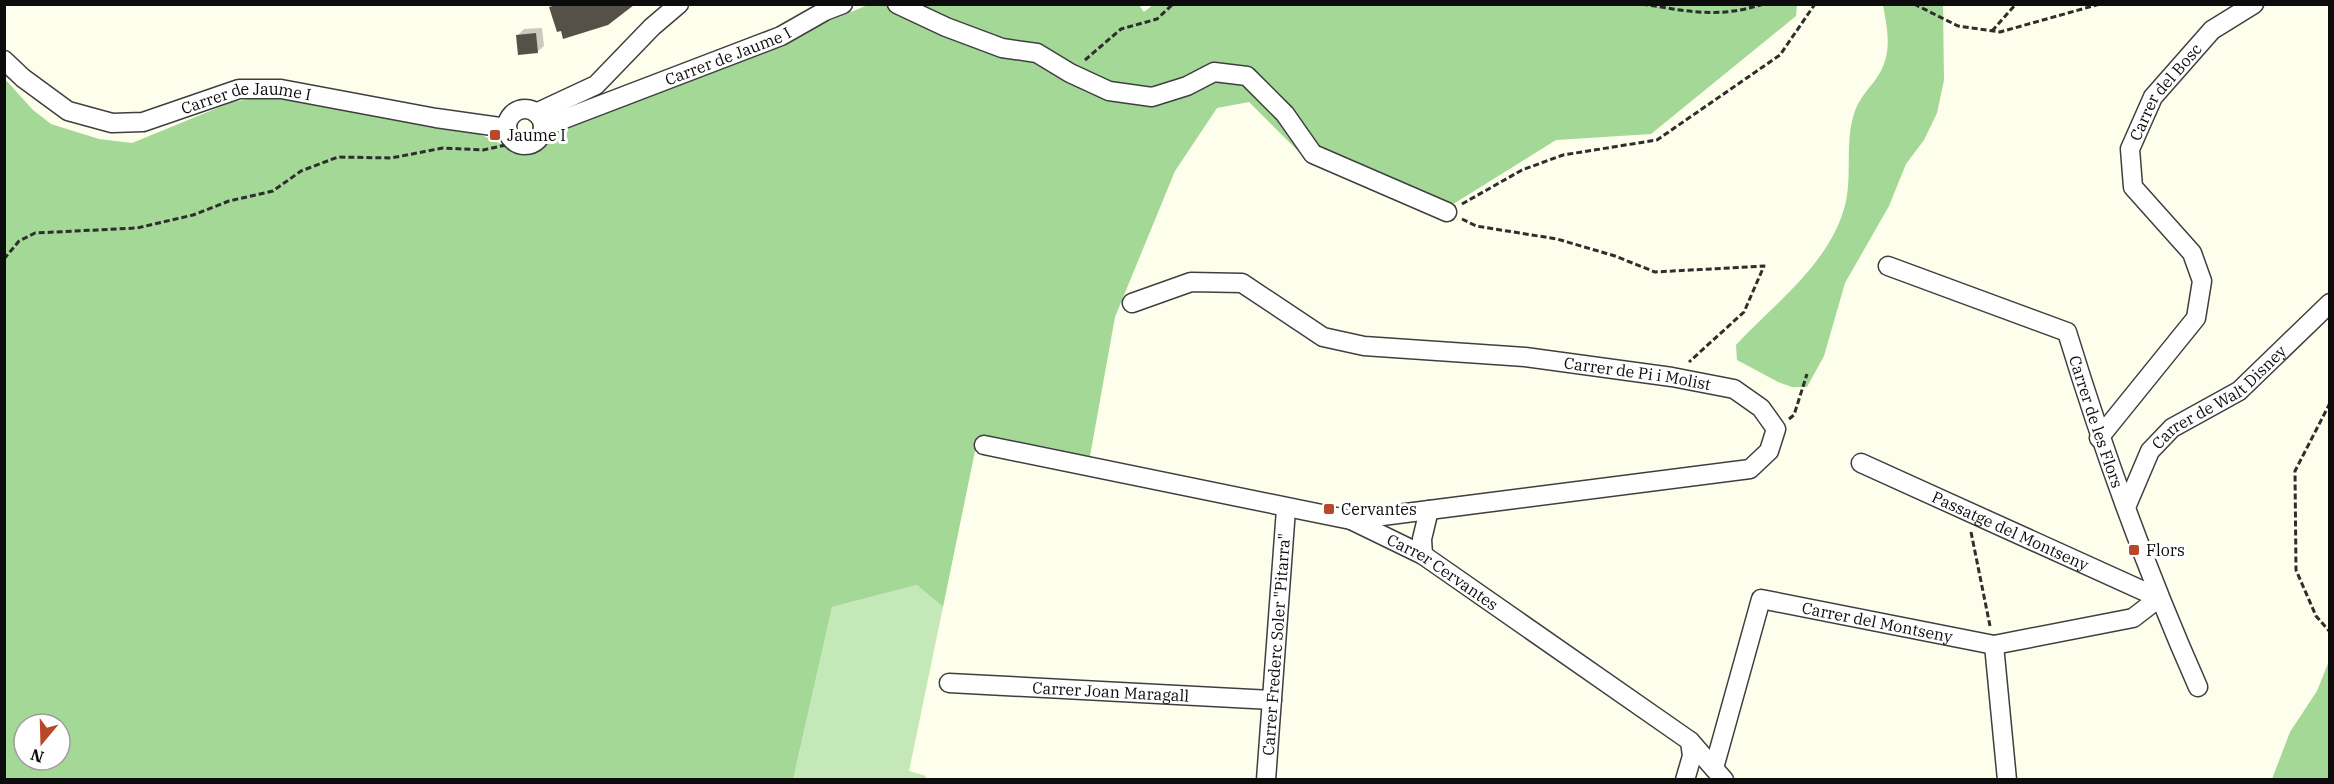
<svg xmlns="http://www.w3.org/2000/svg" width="2334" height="784" font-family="'IBM Plex Serif',serif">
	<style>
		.green { fill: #c4e8b7 }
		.forest { fill: #a3d897; fill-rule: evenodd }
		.shadow { fill: #0003 }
		.building { fill: #555149 }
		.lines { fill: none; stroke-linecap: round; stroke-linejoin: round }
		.minor-casing { stroke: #3f3f3f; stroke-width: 21 }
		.path { stroke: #2e2e2e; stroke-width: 3; stroke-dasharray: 6 3; stroke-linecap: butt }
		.minor { stroke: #fff; stroke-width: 18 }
		.poi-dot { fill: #b84829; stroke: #fff; stroke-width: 2 }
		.labels { text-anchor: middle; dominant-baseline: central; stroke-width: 6; stroke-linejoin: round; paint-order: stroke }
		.street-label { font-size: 16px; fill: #0c0c0c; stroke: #fff }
		.poi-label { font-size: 16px; fill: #0c0c0c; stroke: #fff; text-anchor: start }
	</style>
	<rect width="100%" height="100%" fill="#fdfeec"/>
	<path class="green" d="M917,585L943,607L909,771L926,776L925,779L793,780L832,607Z"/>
	<g class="forest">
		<path d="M1138,4L1144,12L1154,4L1797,5L1796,16L1651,134L1556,140L1434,216L1308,161L1249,102L1217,108L1175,171L1115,317L1090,456L975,451L943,607L917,585L832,607L793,780L5,779L4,78L33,110L51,124L99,139L132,143L232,102L265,96L477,133L521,153L539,146L561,126L651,94L868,5ZM24,724H60V760H24Z"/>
		<path d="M1883,5H1943L1944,80L1937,113L1924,140L1906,164L1889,206L1845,283L1824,356L1807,387H1792L1778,382L1737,360L1736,345C1776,302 1833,261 1846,201C1852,172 1845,142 1854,114C1858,100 1867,91 1876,79C1893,55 1888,32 1883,5Z"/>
		<path d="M2329,661V779H2272L2290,732L2317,691Z"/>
	</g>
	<g class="shadow">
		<path d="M553,4H629L607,23L550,7Z"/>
		<path d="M542,28L544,46L537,52L517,36L524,29Z"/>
	</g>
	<g class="building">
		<path d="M557,5H634L608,25L563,39L561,31L557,32L549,7Z"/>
		<path d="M536,33L538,53L518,55L516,35Z"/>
	</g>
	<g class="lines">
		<g class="minor-casing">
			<g id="minor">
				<path d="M897,4L946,27L1002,48L1037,53L1070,73L1109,91L1152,97L1187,86L1214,72L1247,76L1285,114L1313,154L1447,212"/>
				<path id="s1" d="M4,60L23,78L68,111L112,123L143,122L239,89H281L436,118L507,128"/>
				<circle cx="525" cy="127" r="18"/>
				<path d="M536,113L596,85L652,27L679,4"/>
				<path id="s2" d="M543,127L781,36L825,11L843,4"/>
				<path id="s3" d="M1888,266L2067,332C2104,453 2147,572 2198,687"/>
				<path id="s4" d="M1132,303L1191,282L1242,283L1323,337L1364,346L1525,357L1672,377L1734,389L1761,408L1776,429L1769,451L1750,469L1351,520"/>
				<path id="s5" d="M2099,438L2196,318L2202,281L2192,253L2133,187L2130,149L2153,97L2212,30L2254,4"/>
				<path id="s6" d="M984,445L1351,520L1423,555L1690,741L1724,780"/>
				<path id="s7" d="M1861,463L2159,598"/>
				<path id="s8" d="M2127,505L2150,451L2172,428L2239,391L2330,303"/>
				<path d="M1423,555L1422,539L1429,510"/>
				<path d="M1994,645L2007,780"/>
				<path id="s9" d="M949,683L1272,700"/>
				<path id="s10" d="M1714,768L1761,599L1994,645L2133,618L2159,598"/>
				<path id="s11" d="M1266,780L1286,509"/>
				<path d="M1685,780L1692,756L1690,741"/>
			</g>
		</g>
		<g class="path">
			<path d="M1642,4C1687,11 1718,19 1763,4"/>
			<path d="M1914,4L1958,26L2000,32L2100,4"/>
			<path d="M1992,31L2016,4"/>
			<path d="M1085,60L1121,29L1157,19L1173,4"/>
			<path d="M1462,204L1522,170L1563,155L1657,140L1780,55L1815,4"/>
			<path d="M1462,219L1476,226L1557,239L1615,256L1655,272L1764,266L1744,312L1689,362"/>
			<path d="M4,259L19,241L35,233L137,228L193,215L229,201L273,191L301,171L338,157L391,158L443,148L483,150L506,145"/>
			<path d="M2330,403L2295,471L2296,570L2316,616L2330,632"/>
			<path d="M1789,419L1794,415L1807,374"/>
			<path d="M1971,532L1990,626"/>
		</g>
		<use href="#minor" class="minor"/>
	</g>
	<g class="poi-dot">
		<rect x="489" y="129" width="12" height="12" rx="3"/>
		<rect x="1323" y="503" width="12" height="12" rx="3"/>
		<rect x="2128" y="544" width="12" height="12" rx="3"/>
	</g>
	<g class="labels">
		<g class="street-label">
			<text stroke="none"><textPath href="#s2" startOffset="198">Carrer de Jaume I</textPath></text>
			<text stroke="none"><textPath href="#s5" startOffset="416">Carrer del Bosc</textPath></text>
			<text stroke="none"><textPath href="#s1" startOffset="266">Carrer de Jaume I</textPath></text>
			<text stroke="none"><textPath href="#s4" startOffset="528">Carrer de Pi i Molist</textPath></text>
			<text stroke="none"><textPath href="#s8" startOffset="147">Carrer de Walt Disney</textPath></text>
			<text stroke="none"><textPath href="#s3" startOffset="285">Carrer de les Flors</textPath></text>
			<text stroke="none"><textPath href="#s7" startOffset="164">Passatge del Montseny</textPath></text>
			<text stroke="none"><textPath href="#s6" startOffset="480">Carrer Cervantes</textPath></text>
			<text stroke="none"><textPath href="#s10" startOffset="294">Carrer del Montseny</textPath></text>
			<text stroke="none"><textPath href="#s11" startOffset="136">Carrer Frederc Soler "Pitarra"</textPath></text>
			<text stroke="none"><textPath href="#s9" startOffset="162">Carrer Joan Maragall</textPath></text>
		</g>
		<g class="poi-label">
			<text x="507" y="135">Jaume I</text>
			<text x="1341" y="509">Cervantes</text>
			<text x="2146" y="550">Flors</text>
		</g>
	</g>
	<rect width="2334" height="784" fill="none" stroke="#0c0c0c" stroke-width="12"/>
	<g transform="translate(42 742) rotate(199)"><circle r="28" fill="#ffffff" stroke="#9e9e9e" stroke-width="1.5"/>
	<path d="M0-4.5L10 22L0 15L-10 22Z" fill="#b84829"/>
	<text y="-9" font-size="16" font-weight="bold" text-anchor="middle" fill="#0c0c0c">N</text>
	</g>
</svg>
